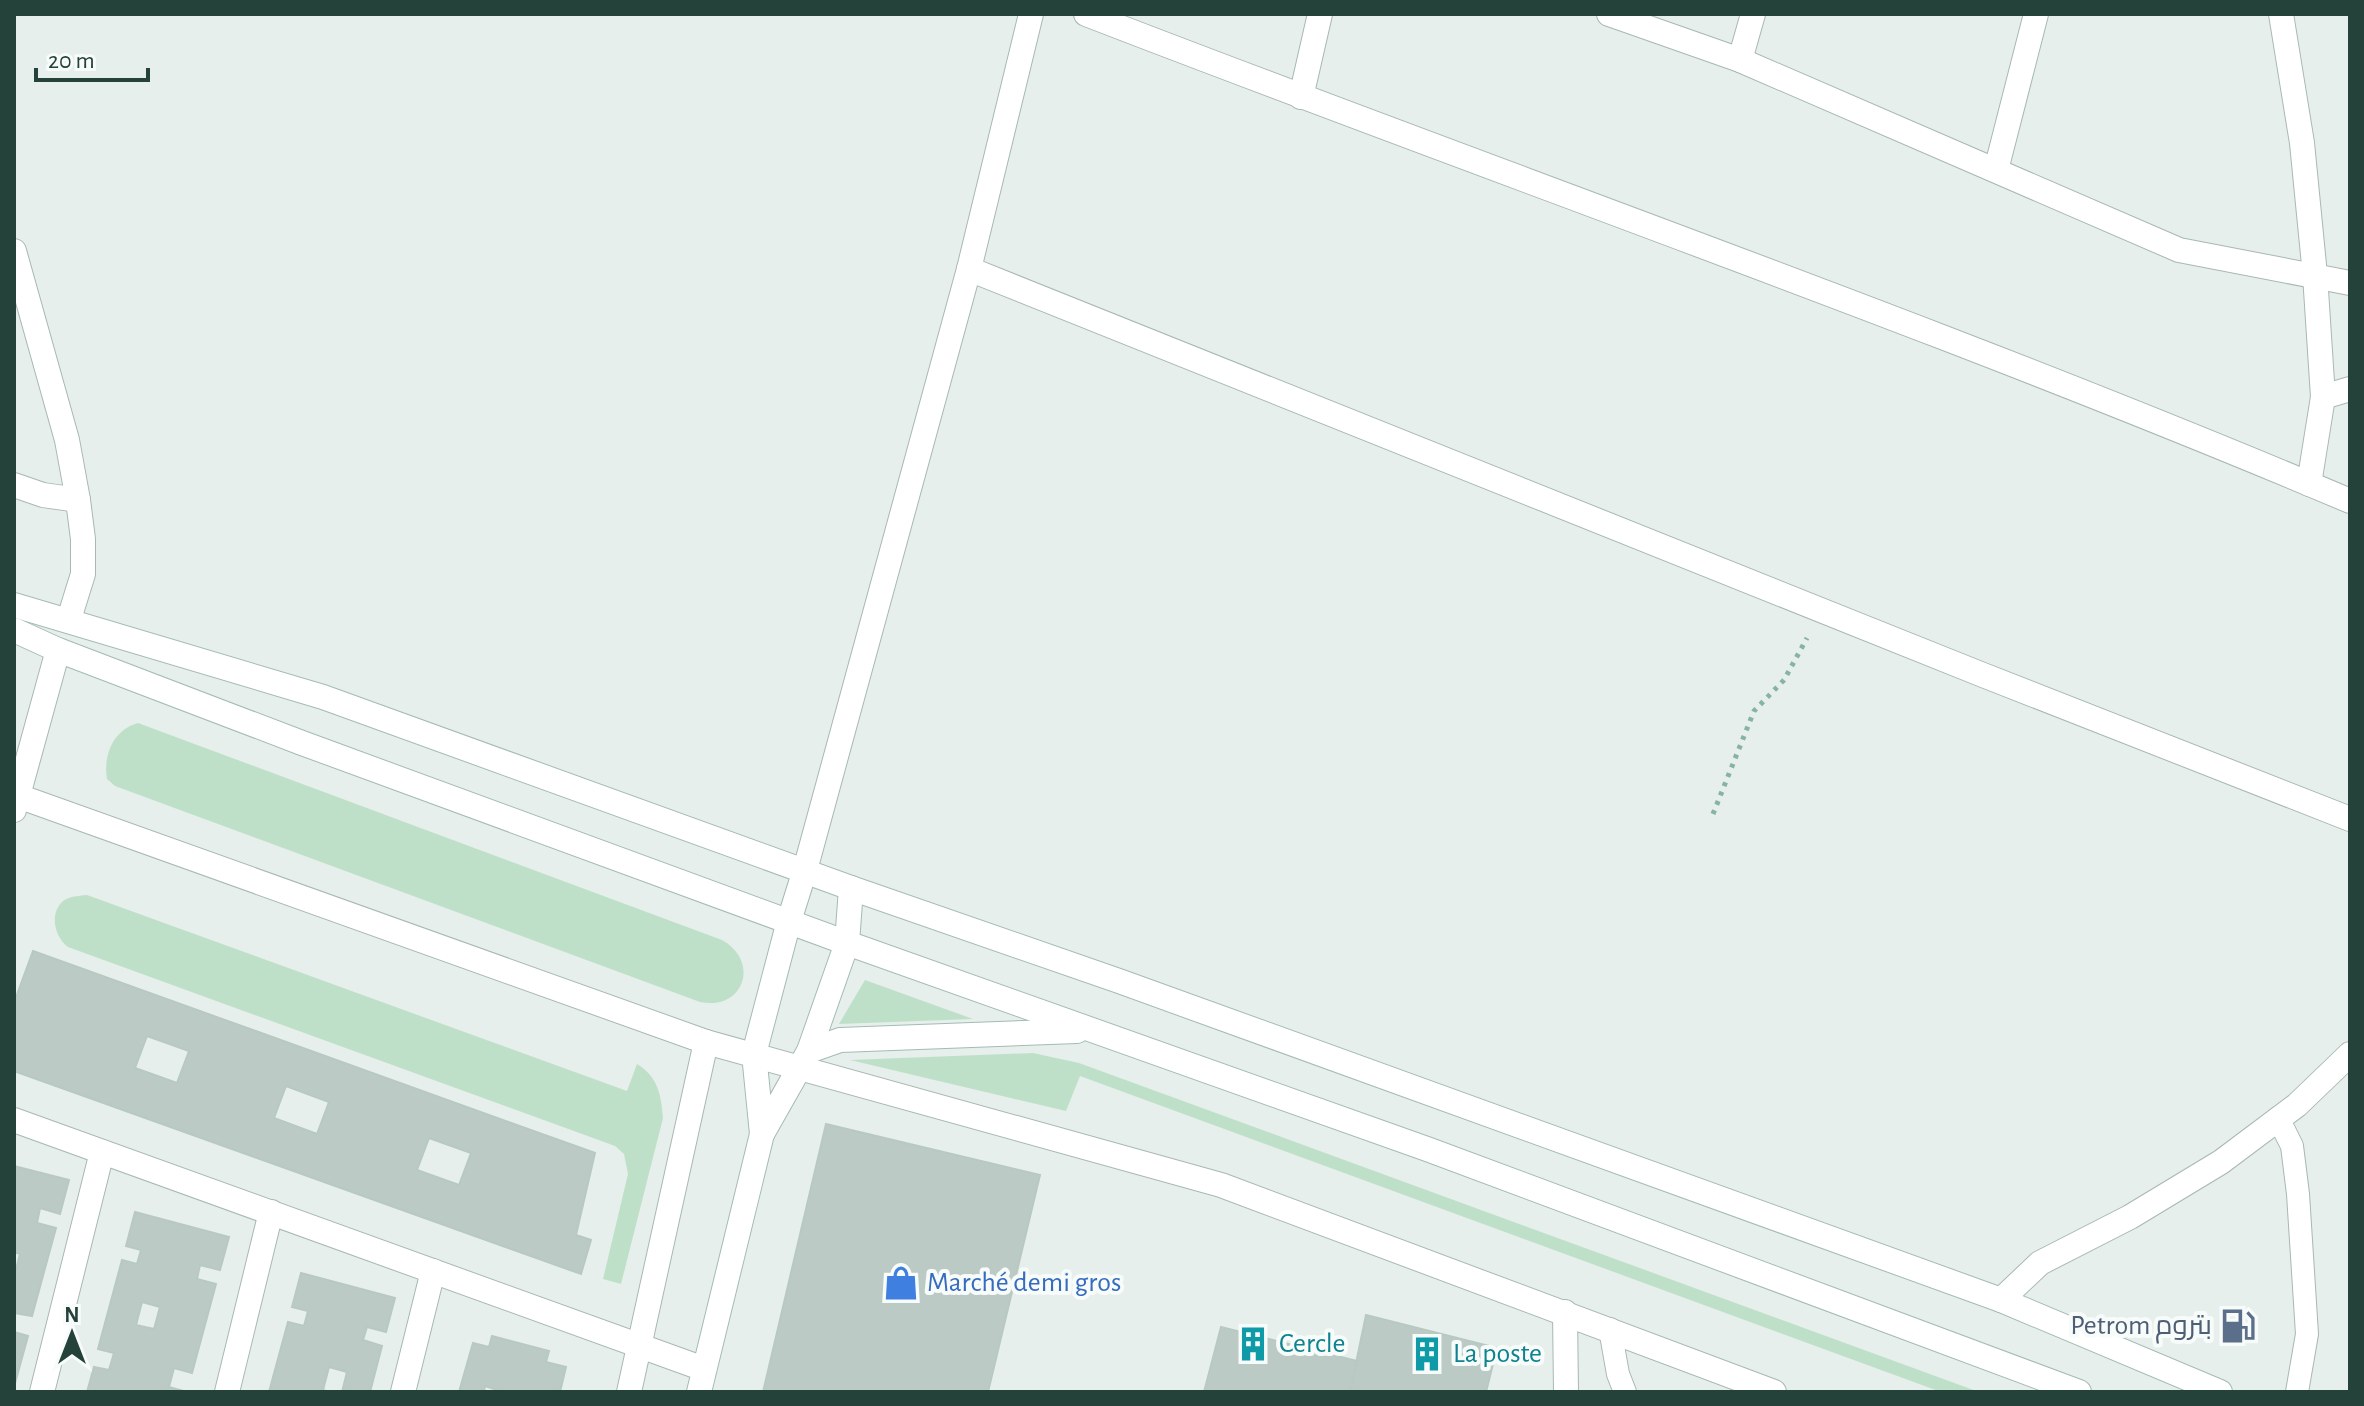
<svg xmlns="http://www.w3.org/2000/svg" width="2364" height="1406" font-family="'Alegreya Sans',Cairo,sans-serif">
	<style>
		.green { fill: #bfe0c8 }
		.building { fill: #bbcac4; stroke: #b8c9c2; stroke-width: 2; fill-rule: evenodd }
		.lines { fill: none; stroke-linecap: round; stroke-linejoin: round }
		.lane-casing { stroke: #a8b8b2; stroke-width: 24 }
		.street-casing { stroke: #a8b8b2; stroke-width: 26 }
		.secondary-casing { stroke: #a4bbb3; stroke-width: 26 }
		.path { stroke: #86b3a5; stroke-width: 5; stroke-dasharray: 4 6; stroke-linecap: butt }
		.lane { stroke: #fff; stroke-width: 22 }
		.street { stroke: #fff; stroke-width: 24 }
		.secondary { stroke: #fff; stroke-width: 24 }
		.labels { text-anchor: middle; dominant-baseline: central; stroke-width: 8; stroke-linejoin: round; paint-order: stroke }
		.shop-label { font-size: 28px; fill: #366cbe; stroke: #f7fbf9; text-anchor: start }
		.service-label { font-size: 28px; fill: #4e5e75; stroke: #f7fbf9; text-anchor: end }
		.culture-label { font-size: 28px; fill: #0d838f; stroke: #f7fbf9; text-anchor: start }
	</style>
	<rect width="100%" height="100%" fill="#e6efeb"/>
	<g class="green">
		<path d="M138,723L722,940C761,962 743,1011 700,1002L115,786L107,779C103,755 113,730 138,723Z"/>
		<path d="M87,895L627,1091L637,1064C658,1077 661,1094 663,1118L621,1284L603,1279L628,1174L624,1154L615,1146L68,947C56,938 49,917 61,903C67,896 78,896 87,895Z"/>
		<path d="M865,980L973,1019L839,1024Z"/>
		<path d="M1033,1053L1079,1063L1979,1392H1941L1080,1076L1066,1111L850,1060Z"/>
	</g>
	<g class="building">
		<path d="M33,951L595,1153L576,1235L591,1240L581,1274L14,1071V1003ZM147,1036L189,1051L177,1083L135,1068ZM286,1086L329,1102L317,1134L274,1118ZM429,1138L471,1153L459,1185L417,1170Z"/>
		<path d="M826,1124L1040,1175L988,1392H763Z"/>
		<path d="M14,1166L69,1180L60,1214L40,1208L37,1223L56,1228L32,1316L14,1313V1277L20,1254L14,1252Z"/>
		<path d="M135,1212L229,1237L220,1270L200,1265L197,1279L216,1284L192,1373L174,1368L169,1387L187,1392H87L94,1367L109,1370L114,1353L98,1349L122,1260L137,1264L141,1250L126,1246ZM142,1302L160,1307L154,1329L136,1325Z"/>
		<path d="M301,1273L395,1298L386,1332L367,1327L363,1340L382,1346L370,1392H342L347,1372L329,1367L323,1390L330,1392H269L288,1322L304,1326L308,1311L292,1307Z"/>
		<path d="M1366,1315L1497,1348L1486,1392H1350Z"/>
		<path d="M1221,1327L1357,1361L1350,1392H1204Z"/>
		<path d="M14,1332L28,1336L14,1387Z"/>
		<path d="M492,1336L549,1351L546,1362L566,1367L560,1392H503L485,1386L484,1392H459L473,1343L489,1347Z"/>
	</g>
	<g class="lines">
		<g class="lane-casing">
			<g id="lane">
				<path d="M2278,1118L2292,1146L2298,1194L2307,1334L2297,1392"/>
				<path d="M1610,1329L1618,1374L1625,1392"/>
			</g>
		</g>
		<g class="street-casing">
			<g id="street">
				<path d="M1086,14C1507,177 1934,325 2350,501"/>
				<path d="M1609,14L1740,60L2179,250L2350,283"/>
				<path d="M2281,14L2302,143L2315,275L2323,397L2309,484"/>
				<path d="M1740,60L1753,14"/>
				<path d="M1301,97L1320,14"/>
				<path d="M1996,170L2036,14"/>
				<path d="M14,251L67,440L78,500L83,539V574L69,619"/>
				<path d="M969,269L1983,675L2350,819"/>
				<path d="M2323,397L2350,389"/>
				<path d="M14,485L43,495L78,500"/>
				<path d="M18,796L706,1042L1221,1185L1774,1392"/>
				<path d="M14,810L58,650"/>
				<path d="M805,870L969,269L1031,14"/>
				<path d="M14,1120L704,1369"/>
				<path d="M2001,1300L2040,1263L2130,1217L2221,1162L2297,1105L2350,1054"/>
				<path d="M1565,1312L1566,1392"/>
				<path d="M42,1392L102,1152"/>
				<path d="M227,1392L271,1212"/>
				<path d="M403,1392L433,1271"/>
				<path d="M629,1392L706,1042"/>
			</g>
		</g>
		<g class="secondary-casing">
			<g id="secondary">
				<path d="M14,605L323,697L851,888L1119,981L2001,1300L2220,1392"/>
				<path d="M14,630L58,650L302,743L847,943L1427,1149L2079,1392"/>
				<path d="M809,1051L840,1040L1077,1031"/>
				<path d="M762,1134L754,1054L789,921L805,870"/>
				<path d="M699,1392L762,1134L809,1051L847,943L851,888"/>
			</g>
		</g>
		<path class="path" d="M1713,814L1754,711L1784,680L1807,638"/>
		<use href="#lane" class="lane"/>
		<use href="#street" class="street"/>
		<use href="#secondary" class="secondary"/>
	</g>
	<defs>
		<g id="shop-bare" transform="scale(2.76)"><path d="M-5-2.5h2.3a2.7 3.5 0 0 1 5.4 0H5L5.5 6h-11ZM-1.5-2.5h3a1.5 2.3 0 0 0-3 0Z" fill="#3f7fe0" stroke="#f7fbf9" stroke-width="2.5" paint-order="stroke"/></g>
		<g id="fuel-bare" transform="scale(2.76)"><path d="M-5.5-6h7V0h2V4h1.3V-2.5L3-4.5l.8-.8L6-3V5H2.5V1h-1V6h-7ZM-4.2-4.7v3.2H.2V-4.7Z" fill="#5c6f8a" stroke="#f7fbf9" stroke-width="2.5" paint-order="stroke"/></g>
		<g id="building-bare" transform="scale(2.76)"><path d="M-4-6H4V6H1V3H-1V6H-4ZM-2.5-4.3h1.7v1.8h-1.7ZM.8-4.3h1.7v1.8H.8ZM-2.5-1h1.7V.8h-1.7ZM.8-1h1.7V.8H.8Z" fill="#0f9aa8" stroke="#f7fbf9" stroke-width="2.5" paint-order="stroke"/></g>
	</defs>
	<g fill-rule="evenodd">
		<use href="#shop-bare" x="901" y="1283"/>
		<use href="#fuel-bare" x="2238" y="1326"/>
		<use href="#building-bare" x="1253" y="1344"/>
		<use href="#building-bare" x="1427" y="1354"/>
	</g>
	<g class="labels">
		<g class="shop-label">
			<text x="927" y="1283">Marché demi gros</text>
		</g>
		<g class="service-label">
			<text x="2212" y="1326">Petrom بتروم</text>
		</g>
		<g class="culture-label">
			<text x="1279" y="1344">Cercle</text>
			<text x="1453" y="1354">La poste</text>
		</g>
	</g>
	<rect width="2364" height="1406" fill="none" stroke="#24423a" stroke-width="32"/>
	<g transform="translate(72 1334)" stroke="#f7fbf9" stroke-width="6" paint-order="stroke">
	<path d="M0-6L14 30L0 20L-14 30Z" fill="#24423a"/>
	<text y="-12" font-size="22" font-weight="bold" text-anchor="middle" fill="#24423a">N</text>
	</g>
	<path d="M36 68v12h112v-12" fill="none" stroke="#24423a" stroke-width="4"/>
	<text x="48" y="68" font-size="24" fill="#24423a" stroke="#f7fbf9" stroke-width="6" paint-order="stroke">20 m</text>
</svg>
